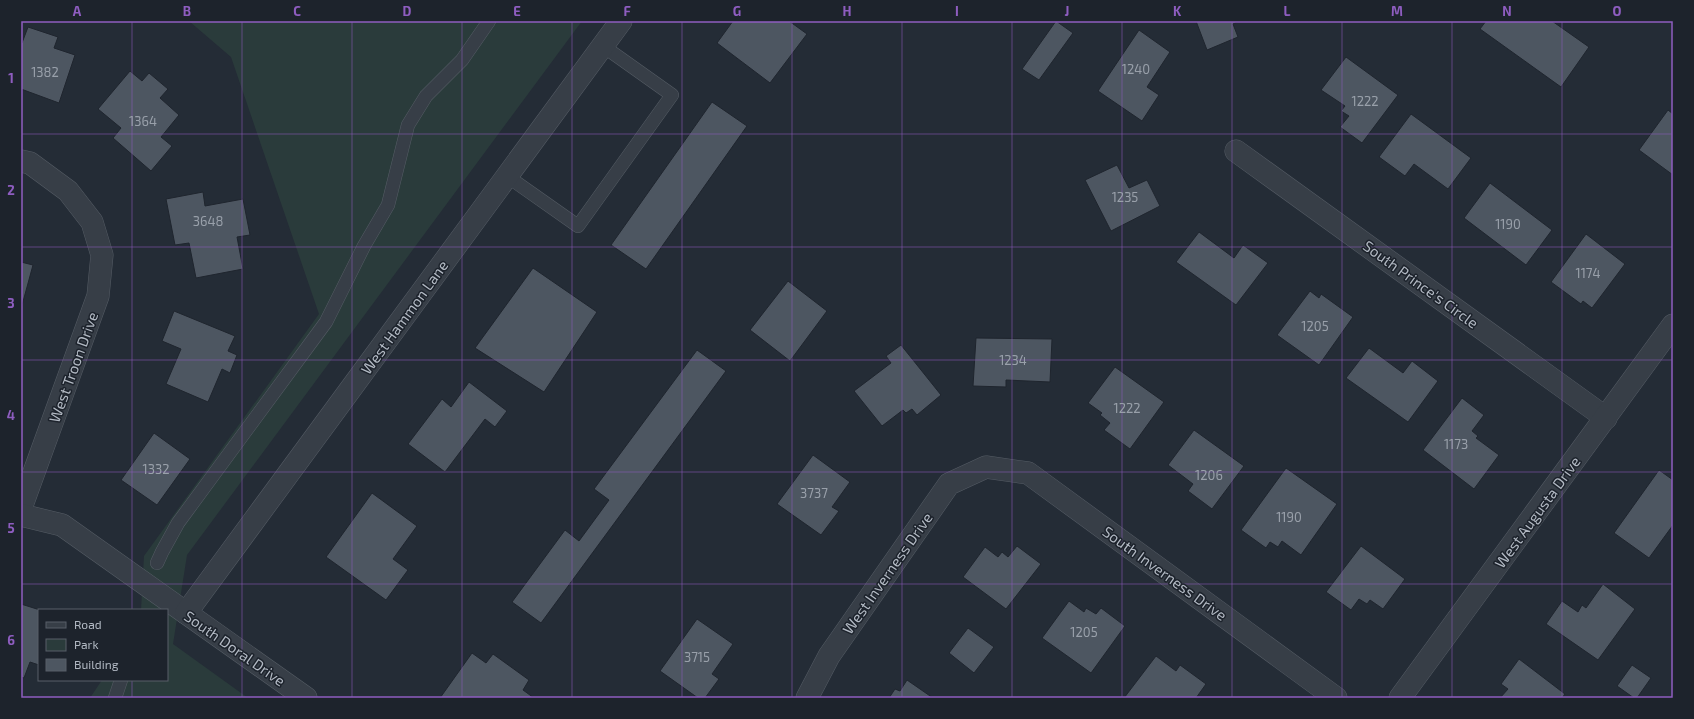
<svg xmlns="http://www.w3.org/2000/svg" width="1694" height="719" font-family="'Exo 2',sans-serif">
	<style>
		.green { fill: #2a3b3b }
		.building { fill: #4d5661; stroke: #1f252e }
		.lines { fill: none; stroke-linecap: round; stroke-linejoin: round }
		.lane-casing { stroke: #555c65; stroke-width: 14 }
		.street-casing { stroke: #555c65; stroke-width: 23 }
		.lane { stroke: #373e47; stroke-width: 13 }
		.street { stroke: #373e47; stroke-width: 22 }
		.grid { fill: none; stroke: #8e5dc0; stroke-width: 1; stroke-opacity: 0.55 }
		.labels { text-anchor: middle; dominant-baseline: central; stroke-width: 3; stroke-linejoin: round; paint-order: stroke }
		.number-label { font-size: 13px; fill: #99a0aa }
		.street-label { font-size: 15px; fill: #b2b9c3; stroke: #1d232c }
		.neatline { fill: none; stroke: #8e5dc0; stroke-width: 1.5 }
		.grid-label { font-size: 13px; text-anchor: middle; font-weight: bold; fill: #8e5dc0 }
	</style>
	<rect width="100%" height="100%" fill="#242c36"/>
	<path class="green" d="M189,21H582L187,555L173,644L248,698H90L102,680H167V610H141L144,556L319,314L231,57Z"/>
	<g class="building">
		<path d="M733,21H789L807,34L770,83L717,43Z"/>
		<path d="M1056,21L1073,33L1039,80L1022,69Z"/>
		<path d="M1196,21H1239L1233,24L1238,37L1207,50Z"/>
		<path d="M1486,21H1552L1589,47L1561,87L1480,29Z"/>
		<path d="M28,27L58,37L54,48L75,55L59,103L21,89V43H22Z"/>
		<path d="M1139,30L1170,52L1147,87L1159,95L1142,121L1098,91Z"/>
		<path d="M1346,57L1398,95L1362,143L1340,127L1349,116L1341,111L1345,106L1321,90Z"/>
		<path d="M130,71L142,81L149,73L168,89L160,98L179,115L161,137L172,146L151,171L113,138L121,128L98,109Z"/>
		<path d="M712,102L747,126L646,269L611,245Z"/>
		<path d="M1668,110L1673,114V175L1639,150Z"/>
		<path d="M1411,114L1471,158L1448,189L1414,164L1405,176L1379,157Z"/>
		<path d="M1117,165L1129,188L1147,180L1160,206L1111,231L1085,180Z"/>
		<path d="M1490,183L1552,230L1526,265L1464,218Z"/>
		<path d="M203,192L205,206L243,199L250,235L237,237L243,269L196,278L189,243L175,245L166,199Z"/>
		<path d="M1199,232L1234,258L1243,245L1268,263L1236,305L1176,262Z"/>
		<path d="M1586,234L1625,264L1592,308L1583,301L1581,304L1551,282Z"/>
		<path d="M21,262L33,265L21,309Z"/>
		<path d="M533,268L597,312L544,392L475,348Z"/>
		<path d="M788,281L827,311L790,361L750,330Z"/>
		<path d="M1310,291L1319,298L1321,294L1353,317L1319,365L1277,335Z"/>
		<path d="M174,311L235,336L228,351L237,355L230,373L222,369L208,402L166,384L181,349L162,341Z"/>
		<path d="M976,338L1052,339L1050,382L1006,380V387L973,386Z"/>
		<path d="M901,345L941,395L917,415L912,409L906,413L903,410L882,426L854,391L891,363L886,356Z"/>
		<path d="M1369,348L1403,373L1412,361L1438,381L1408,422L1346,378Z"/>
		<path d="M697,350L726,371L541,623L512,602L565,530L579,541L609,500L594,489Z"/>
		<path d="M1115,367L1164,402L1130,449L1104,430L1110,423L1100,415L1102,413L1088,403Z"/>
		<path d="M469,382L507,411L495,427L485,419L445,472L408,444L442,399L451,407Z"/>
		<path d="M1462,398L1484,415L1472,431L1478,436L1476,438L1499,455L1474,489L1423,450Z"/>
		<path d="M1194,430L1244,466L1212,509L1188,491L1193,484L1168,465Z"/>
		<path d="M154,433L190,459L157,505L121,480Z"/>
		<path d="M813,455L850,482L832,507L839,511L821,535L777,504Z"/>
		<path d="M1286,468L1337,504L1301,555L1282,541L1278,547L1270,542L1266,548L1241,530Z"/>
		<path d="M1659,470L1673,480V525L1649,558L1614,533Z"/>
		<path d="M372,493L417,526L393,559L408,570L386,600L326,557Z"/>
		<path d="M1017,546L1041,564L1006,609L963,577L985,547L998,557L1002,552L1008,557Z"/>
		<path d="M1361,546L1405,579L1383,609L1370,600L1367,604L1359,599L1351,610L1326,592Z"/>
		<path d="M1603,584L1635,609L1598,660L1546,624L1562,601L1578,612L1582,605L1586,608Z"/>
		<path d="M1069,601L1084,612L1086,608L1096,614L1101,608L1125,626L1091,673L1042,638Z"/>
		<path d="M21,604L40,610L39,665L30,662L24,678L21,677Z"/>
		<path d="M697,619L733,644L712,674L719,679L705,698H698L660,671Z"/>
		<path d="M968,628L994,647L974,673L949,653Z"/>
		<path d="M472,653L486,663L493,654L529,680L523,690L534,698H440Z"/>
		<path d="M1156,656L1176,671L1180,665L1206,684L1196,698H1124Z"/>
		<path d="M1519,659L1565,694L1562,698H1500L1508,689L1501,684Z"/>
		<path d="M1632,665L1651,678L1637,698H1634L1617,686Z"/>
		<path d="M907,680L933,698H889L895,689L900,691Z"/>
	</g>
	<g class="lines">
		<g class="lane-casing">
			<g id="lane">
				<path d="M507,176L578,226L672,95L603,46"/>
				<path d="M157,563L162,552L178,523L326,322L364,246L388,205L408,125L426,96L462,60L489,21"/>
				<path d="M115,698L121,680"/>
			</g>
		</g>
		<g class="street-casing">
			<g id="street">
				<path d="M1236,151L1606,418"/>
				<path d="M21,161L30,163L68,191L92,222L102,255L98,296L21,508"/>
				<path d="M21,515L62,525L306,698"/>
				<path d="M186,613L621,21"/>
				<path d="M807,698L829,656L949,484L986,467L1028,473L1336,698"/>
				<path d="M1400,698L1673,325"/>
			</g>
		</g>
		<use href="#lane" class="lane"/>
		<use href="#street" class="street"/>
	</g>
	<path class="grid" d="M132,21V610M242,21V698M352,21V698M462,21V698M572,21V698M682,21V698M792,21V698M902,21V698M1012,21V698M1122,21V698M1232,21V698M1342,21V698M1452,21V698M1562,21V698M21,134H1673M21,247H1673M21,360H1673M21,472H1673M21,584H1673M132,680V698"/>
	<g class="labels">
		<g class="number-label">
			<text x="1136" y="69">1240</text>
			<text x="45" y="72">1382</text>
			<text x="1365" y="101">1222</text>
			<text x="143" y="121">1364</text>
			<text x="1125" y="197">1235</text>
			<text x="208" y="221">3648</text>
			<text x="1508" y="224">1190</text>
			<text x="1588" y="273">1174</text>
			<text x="1315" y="326">1205</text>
			<text x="1013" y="360">1234</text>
			<text x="1127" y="408">1222</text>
			<text x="1456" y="444">1173</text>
			<text x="156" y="469">1332</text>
			<text x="1209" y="475">1206</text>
			<text x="814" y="493">3737</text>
			<text x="1289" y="517">1190</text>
			<text x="1084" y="632">1205</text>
			<text x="697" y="657">3715</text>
		</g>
		<g class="street-label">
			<text transform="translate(1421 284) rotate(36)">South Prince's Circle</text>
			<text transform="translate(404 317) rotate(-54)">West Hammon Lane</text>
			<text transform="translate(73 367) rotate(-70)">West Troon Drive</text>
			<text transform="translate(1537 512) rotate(-54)">West Augusta Drive</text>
			<text transform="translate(887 573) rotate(-55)">West Inverness Drive</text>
			<text transform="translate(1165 573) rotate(36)">South Inverness Drive</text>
			<text transform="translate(235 648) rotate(35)">South Doral Drive</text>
		</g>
	</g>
	<rect width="1694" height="719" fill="none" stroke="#1d232c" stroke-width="44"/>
	<rect x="38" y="609" width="130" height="72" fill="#1d232c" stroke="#595f68"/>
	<rect x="46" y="622" width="20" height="6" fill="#373e47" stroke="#595f68"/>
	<text x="74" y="629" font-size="12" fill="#b2b9c3">Road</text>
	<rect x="46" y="639" width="20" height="12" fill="#2a3b3b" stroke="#595f68"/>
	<text x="74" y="649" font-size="12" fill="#b2b9c3">Park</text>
	<rect x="46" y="659" width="20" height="12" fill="#4d5661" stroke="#595f68"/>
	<text x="74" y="669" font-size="12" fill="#b2b9c3">Building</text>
	<rect x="22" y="22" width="1650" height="675" class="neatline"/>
	<g class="grid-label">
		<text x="77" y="16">A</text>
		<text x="187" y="16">B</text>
		<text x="297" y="16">C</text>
		<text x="407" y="16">D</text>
		<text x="517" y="16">E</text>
		<text x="627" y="16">F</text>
		<text x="737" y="16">G</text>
		<text x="847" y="16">H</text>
		<text x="957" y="16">I</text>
		<text x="1067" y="16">J</text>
		<text x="1177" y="16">K</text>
		<text x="1287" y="16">L</text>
		<text x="1397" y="16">M</text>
		<text x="1507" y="16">N</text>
		<text x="1617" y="16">O</text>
		<text x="11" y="83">1</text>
		<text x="11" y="195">2</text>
		<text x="11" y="308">3</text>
		<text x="11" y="420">4</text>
		<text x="11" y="533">5</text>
		<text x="11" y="645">6</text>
	</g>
</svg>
